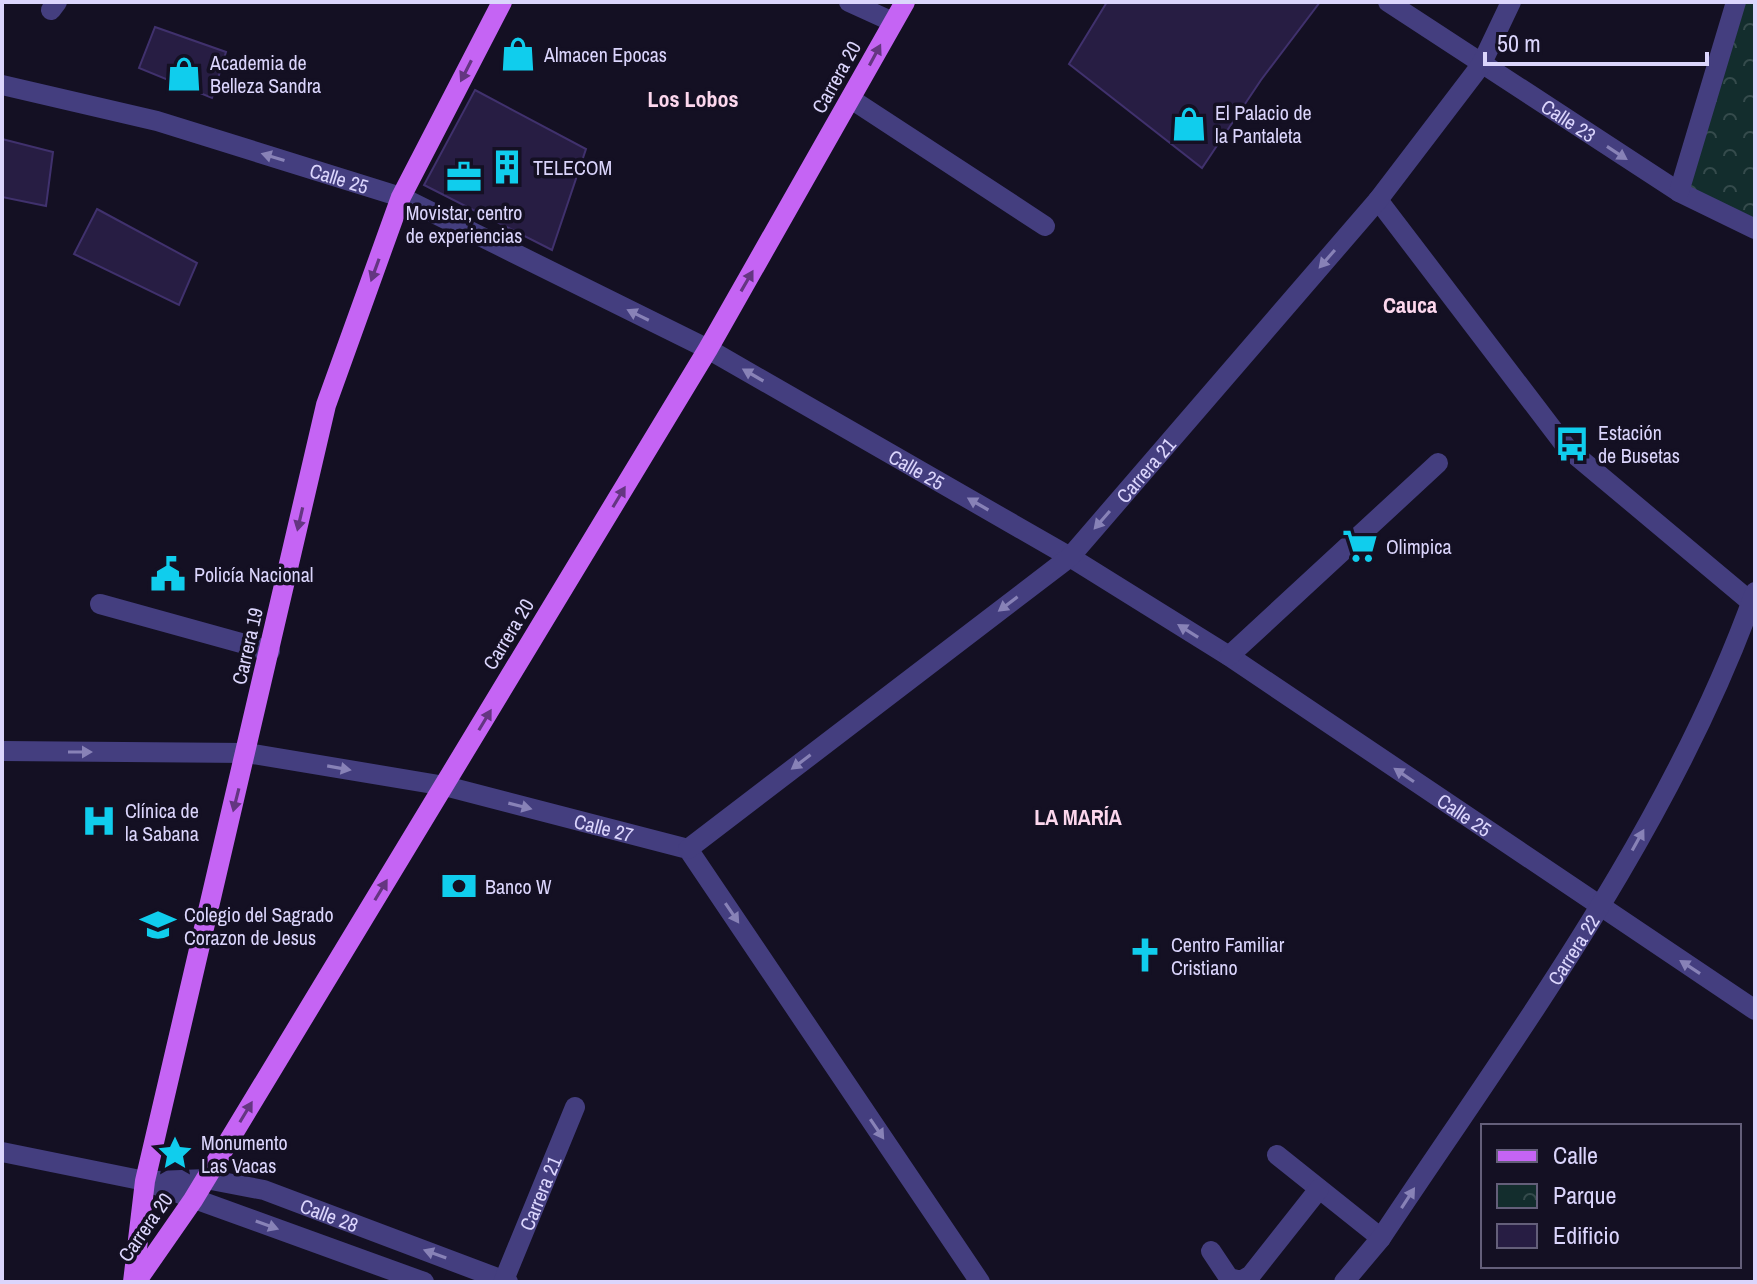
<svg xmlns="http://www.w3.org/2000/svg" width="1757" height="1284" font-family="'Archivo Narrow',sans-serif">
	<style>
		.park { fill: url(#park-crowns) }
		.building { fill: #271d43; stroke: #40316d; stroke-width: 2 }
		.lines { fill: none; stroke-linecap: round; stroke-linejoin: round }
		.minor { stroke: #443e7f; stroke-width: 20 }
		.major { stroke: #c564f4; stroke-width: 20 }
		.oneway { fill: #643681 }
		.oneway2 { fill: #8882b7 }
		.labels { text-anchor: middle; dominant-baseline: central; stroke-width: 7; stroke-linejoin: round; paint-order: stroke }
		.poi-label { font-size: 20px; fill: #dbd5fc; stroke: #141023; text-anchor: start }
		.street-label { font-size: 20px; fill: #dbd5fc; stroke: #141023 }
		.neighbourhood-label { font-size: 22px; font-weight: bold; fill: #fcd7ed; stroke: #141023 }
	</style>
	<defs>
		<pattern id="park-crowns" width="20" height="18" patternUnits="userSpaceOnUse" patternTransform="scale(2)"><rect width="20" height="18" fill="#132d2d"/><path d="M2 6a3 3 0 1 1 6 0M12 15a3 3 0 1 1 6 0" fill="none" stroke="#354b4c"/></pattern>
	</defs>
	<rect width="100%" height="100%" fill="#141023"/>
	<path class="park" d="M1736,2H1755V229L1679,192Z"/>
	<g class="building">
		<path d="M1107,2H1320L1261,80L1202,168L1069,64Z"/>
		<path d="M155,27L226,52L212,98L139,68Z"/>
		<path d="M475,90L586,149L552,250L424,185Z"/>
		<path d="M2,139L53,152L46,206L2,197Z"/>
		<path d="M97,209L197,263L179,305L74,254Z"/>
	</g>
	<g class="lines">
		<g class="minor">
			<path d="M849,2L893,22"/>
			<path id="s1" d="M1388,2L1679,192L1755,229"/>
			<path d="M51,10L57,2"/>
			<path id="s2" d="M2,85L157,121L401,197L708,349L1070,557L1229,656L1755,1010"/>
			<path d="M851,99L1045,226"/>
			<path d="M1679,192L1736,2"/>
			<path d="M1378,200L1567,448L1751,602"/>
			<path d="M100,604L270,651"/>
			<path d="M1229,656L1438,463"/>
			<path id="s3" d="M2,751L247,753L445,786L688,849L980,1282"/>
			<path id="s4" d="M688,849L1070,557L1378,200L1481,65L1511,2"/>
			<path d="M2,1152L145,1181L424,1282"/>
			<path d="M1277,1155L1381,1238"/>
			<path id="s5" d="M157,1181L206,1179L264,1190L508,1282"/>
			<path d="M1211,1251L1229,1278L1241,1281L1251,1275L1319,1189"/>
			<path id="s6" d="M504,1280L575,1107"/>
			<path id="s7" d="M1344,1282L1381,1238C1518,1032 1671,827 1755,592"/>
		</g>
		<g class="major">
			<path d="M133,1282L145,1181L326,405L401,197L502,2"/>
			<path d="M136,1282L193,1200L708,349L905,2"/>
		</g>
	</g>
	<defs><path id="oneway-solid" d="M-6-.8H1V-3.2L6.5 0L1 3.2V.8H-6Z" transform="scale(2)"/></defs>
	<g class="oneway">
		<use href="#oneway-solid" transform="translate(875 55) rotate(-62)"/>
		<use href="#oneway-solid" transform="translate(466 71) rotate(117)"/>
		<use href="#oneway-solid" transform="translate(375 270) rotate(110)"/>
		<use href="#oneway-solid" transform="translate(747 281) rotate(-60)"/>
		<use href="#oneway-solid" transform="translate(619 497) rotate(-59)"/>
		<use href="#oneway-solid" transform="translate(300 519) rotate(103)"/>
		<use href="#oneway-solid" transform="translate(485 720) rotate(-59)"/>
		<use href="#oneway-solid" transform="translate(236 800) rotate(104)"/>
		<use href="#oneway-solid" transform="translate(381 890) rotate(-59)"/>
		<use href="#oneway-solid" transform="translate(246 1112) rotate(-59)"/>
	</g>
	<g class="oneway2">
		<use href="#oneway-solid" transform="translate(1617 153) rotate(33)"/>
		<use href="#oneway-solid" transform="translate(273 157) rotate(-163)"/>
		<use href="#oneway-solid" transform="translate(1327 259) rotate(131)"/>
		<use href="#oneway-solid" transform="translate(638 315) rotate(-154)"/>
		<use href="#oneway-solid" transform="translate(753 375) rotate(-150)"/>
		<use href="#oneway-solid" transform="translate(978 504) rotate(-150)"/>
		<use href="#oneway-solid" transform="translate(1102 520) rotate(131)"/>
		<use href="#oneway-solid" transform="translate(1008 604) rotate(143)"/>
		<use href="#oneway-solid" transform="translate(1188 631) rotate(-148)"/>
		<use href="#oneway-solid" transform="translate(80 752)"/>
		<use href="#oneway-solid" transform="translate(801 762) rotate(143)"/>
		<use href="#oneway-solid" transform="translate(339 768) rotate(10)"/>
		<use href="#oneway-solid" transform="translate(1404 775) rotate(-146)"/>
		<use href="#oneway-solid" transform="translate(520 806) rotate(14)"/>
		<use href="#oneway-solid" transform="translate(1638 840) rotate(-61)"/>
		<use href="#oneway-solid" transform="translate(732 913) rotate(56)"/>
		<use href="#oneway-solid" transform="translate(1690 967) rotate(-147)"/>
		<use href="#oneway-solid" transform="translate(877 1129) rotate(56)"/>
		<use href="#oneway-solid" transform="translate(1408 1198) rotate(-57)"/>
		<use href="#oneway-solid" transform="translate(267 1225) rotate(20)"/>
		<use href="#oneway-solid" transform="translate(435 1254) rotate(-160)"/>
	</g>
	<defs>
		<g id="shop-bare" transform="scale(2.76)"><path d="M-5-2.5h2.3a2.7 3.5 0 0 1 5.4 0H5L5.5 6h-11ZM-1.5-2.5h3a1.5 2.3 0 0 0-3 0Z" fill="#10cded" stroke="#141023" stroke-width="2.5" paint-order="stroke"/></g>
		<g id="building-bare" transform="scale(2.76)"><path d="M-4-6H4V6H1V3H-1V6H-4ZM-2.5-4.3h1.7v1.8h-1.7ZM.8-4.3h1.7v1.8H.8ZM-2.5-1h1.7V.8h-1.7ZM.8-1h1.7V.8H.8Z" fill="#10cded" stroke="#141023" stroke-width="2.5" paint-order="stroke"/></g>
		<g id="office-bare" transform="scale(2.76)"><path d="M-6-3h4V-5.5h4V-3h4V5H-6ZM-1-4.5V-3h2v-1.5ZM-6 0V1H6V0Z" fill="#10cded" stroke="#141023" stroke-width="2.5" paint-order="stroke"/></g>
		<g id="bus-bare" transform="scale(2.76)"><path d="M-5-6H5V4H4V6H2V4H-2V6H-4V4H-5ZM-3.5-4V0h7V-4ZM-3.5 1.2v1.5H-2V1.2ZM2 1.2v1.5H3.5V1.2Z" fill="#10cded" stroke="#141023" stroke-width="2.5" paint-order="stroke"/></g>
		<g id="supermarket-bare" transform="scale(2.76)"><path d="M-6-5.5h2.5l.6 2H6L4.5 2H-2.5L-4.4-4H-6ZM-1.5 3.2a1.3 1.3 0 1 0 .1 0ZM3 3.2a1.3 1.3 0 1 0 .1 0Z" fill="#10cded" stroke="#141023" stroke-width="2.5" paint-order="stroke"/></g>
		<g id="civic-bare" transform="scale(2.76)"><path d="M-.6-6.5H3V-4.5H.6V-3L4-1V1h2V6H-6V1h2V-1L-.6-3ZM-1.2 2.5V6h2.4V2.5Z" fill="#10cded" stroke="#141023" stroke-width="2.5" paint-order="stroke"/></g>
		<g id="hospital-bare" transform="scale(2.76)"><path d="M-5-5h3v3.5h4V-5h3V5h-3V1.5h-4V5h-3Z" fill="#10cded" stroke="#141023" stroke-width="2.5" paint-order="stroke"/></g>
		<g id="bank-bare" transform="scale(2.76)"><path d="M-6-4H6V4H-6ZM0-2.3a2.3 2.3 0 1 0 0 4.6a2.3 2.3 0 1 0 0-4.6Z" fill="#10cded" stroke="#141023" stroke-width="2.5" paint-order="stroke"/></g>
		<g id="school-bare" transform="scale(2.76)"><path d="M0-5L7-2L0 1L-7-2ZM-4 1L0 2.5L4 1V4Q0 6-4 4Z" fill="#10cded" stroke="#141023" stroke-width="2.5" paint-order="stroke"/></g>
		<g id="church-bare" transform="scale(2.76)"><path d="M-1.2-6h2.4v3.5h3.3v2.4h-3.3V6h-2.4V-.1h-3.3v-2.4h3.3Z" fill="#10cded" stroke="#141023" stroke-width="2.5" paint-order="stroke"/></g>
		<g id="sight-bare" transform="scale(2.76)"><path d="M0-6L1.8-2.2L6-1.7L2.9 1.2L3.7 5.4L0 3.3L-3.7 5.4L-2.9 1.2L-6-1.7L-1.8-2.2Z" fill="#10cded" stroke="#141023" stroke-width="2.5" paint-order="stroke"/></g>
	</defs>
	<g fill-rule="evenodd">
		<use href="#shop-bare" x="518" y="54"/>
		<use href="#shop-bare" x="184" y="74"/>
		<use href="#shop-bare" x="1189" y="124"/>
		<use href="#building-bare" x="507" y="167"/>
		<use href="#office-bare" x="464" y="177"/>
		<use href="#bus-bare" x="1572" y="444"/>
		<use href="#supermarket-bare" x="1360" y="546"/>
		<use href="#civic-bare" x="168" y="574"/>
		<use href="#hospital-bare" x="99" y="821"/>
		<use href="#bank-bare" x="459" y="886"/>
		<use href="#school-bare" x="158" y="925"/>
		<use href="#church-bare" x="1145" y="955"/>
		<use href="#sight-bare" x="175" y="1153"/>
	</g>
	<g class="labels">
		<g class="poi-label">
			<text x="544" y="54">Almacen Epocas</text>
			<text x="210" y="62">Academia de<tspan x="210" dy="23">Belleza Sandra</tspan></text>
			<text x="1215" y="112">El Palacio de<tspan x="1215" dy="23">la Pantaleta</tspan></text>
			<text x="533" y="167">TELECOM</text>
			<text x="464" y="212" text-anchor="middle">Movistar, centro<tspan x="464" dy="23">de experiencias</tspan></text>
			<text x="1598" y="432">Estación<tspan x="1598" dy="23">de Busetas</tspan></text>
			<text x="1386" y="546">Olimpica</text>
			<text x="194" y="574">Policía Nacional</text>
			<text x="125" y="810">Clínica de<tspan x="125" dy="23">la Sabana</tspan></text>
			<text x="485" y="886">Banco W</text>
			<text x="184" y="914">Colegio del Sagrado<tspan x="184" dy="23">Corazon de Jesus</tspan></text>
			<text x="1171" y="944">Centro Familiar<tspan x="1171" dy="23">Cristiano</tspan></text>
			<text x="201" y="1142">Monumento<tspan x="201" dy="23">Las Vacas</tspan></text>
		</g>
		<g class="street-label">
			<text transform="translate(836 77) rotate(-61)">Carrera 20</text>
			<text stroke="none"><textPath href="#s1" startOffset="216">Calle 23</textPath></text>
			<text stroke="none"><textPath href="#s2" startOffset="350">Calle 25</textPath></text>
			<text stroke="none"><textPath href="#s2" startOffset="998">Calle 25</textPath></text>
			<text stroke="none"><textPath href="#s4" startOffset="596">Carrera 21</textPath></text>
			<text transform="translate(508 634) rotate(-59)">Carrera 20</text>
			<text transform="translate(247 646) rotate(-77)">Carrera 19</text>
			<text stroke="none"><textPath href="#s2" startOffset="1646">Calle 25</textPath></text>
			<text stroke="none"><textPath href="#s3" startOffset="610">Calle 27</textPath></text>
			<text stroke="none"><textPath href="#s7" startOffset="404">Carrera 22</textPath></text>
			<text stroke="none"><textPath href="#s6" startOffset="94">Carrera 21</textPath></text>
			<text stroke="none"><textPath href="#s5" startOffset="178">Calle 28</textPath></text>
			<text transform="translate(145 1227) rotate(-55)">Carrera 20</text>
		</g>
		<g class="neighbourhood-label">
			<text x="693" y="99">Los Lobos</text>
			<text x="1410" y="305">Cauca</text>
			<text x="1078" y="817">LA MARÍA</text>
		</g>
	</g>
	<rect width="1757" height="1284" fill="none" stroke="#dbd5fc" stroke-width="8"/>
	<rect x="1481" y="1124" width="260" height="144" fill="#141023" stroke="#645f7a" stroke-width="2"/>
	<rect x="1497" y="1150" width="40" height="12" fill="#c564f4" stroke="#645f7a" stroke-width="2"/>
	<text x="1553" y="1164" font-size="24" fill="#dbd5fc">Calle</text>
	<rect x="1497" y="1184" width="40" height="24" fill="url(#park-crowns)" stroke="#645f7a" stroke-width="2"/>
	<text x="1553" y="1204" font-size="24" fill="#dbd5fc">Parque</text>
	<rect x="1497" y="1224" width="40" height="24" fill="#271d43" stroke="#645f7a" stroke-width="2"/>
	<text x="1553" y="1244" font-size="24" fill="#dbd5fc">Edificio</text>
	<path d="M1485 52v12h222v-12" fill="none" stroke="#dbd5fc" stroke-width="4"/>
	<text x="1497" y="52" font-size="24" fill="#dbd5fc" stroke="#141023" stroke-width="6" paint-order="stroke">50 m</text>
</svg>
